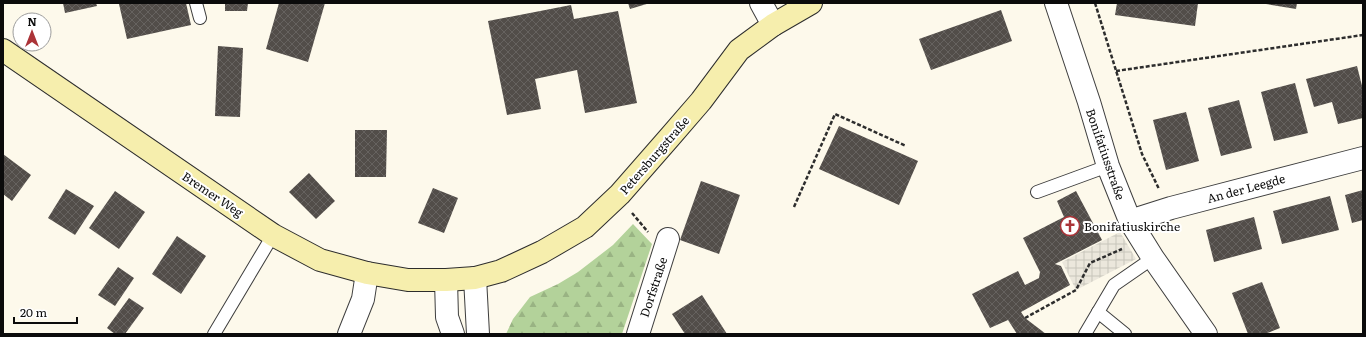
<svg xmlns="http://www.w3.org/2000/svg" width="1366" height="337" font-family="Literata,serif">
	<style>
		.forest { fill: url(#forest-firs) }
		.plaza { fill: url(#plaza-grid) }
		.building { fill: url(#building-cross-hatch) }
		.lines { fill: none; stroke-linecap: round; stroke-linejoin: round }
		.service-casing { stroke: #3e3e3e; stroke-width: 14 }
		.minor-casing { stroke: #3e3e3e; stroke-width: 24 }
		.secondary-casing { stroke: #2d2d2d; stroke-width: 24 }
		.path { stroke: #2d2d2d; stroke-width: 2.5; stroke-dasharray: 4 2; stroke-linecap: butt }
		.service { stroke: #fff; stroke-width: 12 }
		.minor { stroke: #fff; stroke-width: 22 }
		.secondary { stroke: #f6eead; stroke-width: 22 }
		.labels { text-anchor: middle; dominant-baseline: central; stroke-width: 4; stroke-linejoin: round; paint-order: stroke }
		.street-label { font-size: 12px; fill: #0b0b0b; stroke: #fff }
		.poi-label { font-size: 12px; fill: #0b0b0b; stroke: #fff; text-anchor: start }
	</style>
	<defs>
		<pattern id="forest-firs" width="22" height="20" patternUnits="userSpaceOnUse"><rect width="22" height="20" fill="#b3d29a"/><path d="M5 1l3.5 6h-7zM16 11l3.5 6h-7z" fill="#99b383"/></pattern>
		<pattern id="plaza-grid" width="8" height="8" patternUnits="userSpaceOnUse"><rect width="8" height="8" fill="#ebe7dc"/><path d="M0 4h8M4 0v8" fill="none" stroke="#c8c5bb"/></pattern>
		<pattern id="building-cross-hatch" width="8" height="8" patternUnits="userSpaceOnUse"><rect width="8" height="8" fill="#524d49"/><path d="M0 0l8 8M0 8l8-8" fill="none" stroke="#66625f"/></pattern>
	</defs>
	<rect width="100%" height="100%" fill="#fdf9eb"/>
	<path class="forest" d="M633,224L652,244L622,334H506L513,319L530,297L558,284L578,272L613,245Z"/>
	<path class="plaza" d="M1120,232L1136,259L1076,290L1062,262Z"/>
	<g class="building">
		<path d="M63,3H96L97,6L65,13Z"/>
		<path d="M125,3H186L191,25L127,39L119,4Z"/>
		<path d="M225,3H248L247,11H225Z"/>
		<path d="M279,3H325L308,62L266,49Z"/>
		<path d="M628,3H650L630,9Z"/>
		<path d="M1117,3H1198L1195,26L1115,15Z"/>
		<path d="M1260,3H1297L1296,9Z"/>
		<path d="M571,5L574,19L618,11L637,103L585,113L577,70L535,79L541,109L507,115L488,21Z"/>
		<path d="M1001,10L1012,41L931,70L919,39Z"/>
		<path d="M218,46L243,48L240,117L215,116Z"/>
		<path d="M1357,66L1363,90V118L1338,124L1332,102L1314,107L1306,79Z"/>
		<path d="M1295,83L1308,133L1274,141L1261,92Z"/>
		<path d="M1239,100L1252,148L1221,156L1208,108Z"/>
		<path d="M1186,112L1199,161L1166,170L1153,120Z"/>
		<path d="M839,126L918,161L899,205L819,169Z"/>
		<path d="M355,130H387L386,177H355Z"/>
		<path d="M3,154L31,175L12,201L3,194Z"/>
		<path d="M309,173L335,201L316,219L289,192Z"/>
		<path d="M701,181L740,195L719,254L680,240Z"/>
		<path d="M433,188L458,198L444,233L418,223Z"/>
		<path d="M66,189L94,206L75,235L48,218Z"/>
		<path d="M1363,190V220L1352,223L1345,195Z"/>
		<path d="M115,191L145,212L119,249L89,228Z"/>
		<path d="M1076,191L1102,240L1055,264L1061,266L1070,285L1021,312L1025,318L1046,334H1017L1008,320L990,328L972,294L1018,271L1025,285L1039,278L1040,272L1023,238L1064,217L1057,201Z"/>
		<path d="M1330,196L1339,230L1282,244L1273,211Z"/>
		<path d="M1254,217L1262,249L1214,262L1206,230Z"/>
		<path d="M177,236L206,256L181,294L152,274Z"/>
		<path d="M118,267L134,278L115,306L98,295Z"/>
		<path d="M1262,282L1280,328L1265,334H1248L1232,293Z"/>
		<path d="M702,295L727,334H685L672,314Z"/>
		<path d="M129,298L144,308L125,334H115L107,328Z"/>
	</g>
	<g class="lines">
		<g class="service-casing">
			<g id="service">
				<path d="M196,3L200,18"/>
				<path d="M1037,192L1108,166"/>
				<path d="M1098,312L1125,334"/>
				<path d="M214,334L273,235"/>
				<path d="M1085,334L1114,285L1153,258"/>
			</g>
		</g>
		<g class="minor-casing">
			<g id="minor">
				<path d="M761,3L773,25"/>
				<path d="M1056,3L1089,102L1108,166L1130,221L1153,258L1206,334"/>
				<path d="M1130,221L1171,208L1363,158"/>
				<path d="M475,278L478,334"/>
				<path d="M446,280L447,317L453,334"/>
				<path d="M349,334L363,299L367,273"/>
				<path d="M638,334L668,239"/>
			</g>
		</g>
		<g class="secondary-casing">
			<path id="secondary" d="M3,50L273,235L320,260L367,273L408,280H446L475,278L501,271L542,252L585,227L620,194L669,138L701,101L739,50L773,25L811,3"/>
		</g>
		<g class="path">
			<path d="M1095,3L1142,154L1159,189"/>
			<path d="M1116,71L1363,35"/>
			<path d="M794,207L835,114L906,146"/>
			<path d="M632,213L648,232"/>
			<path d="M1025,318L1076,290L1090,263L1122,249"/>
		</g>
		<use href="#service" class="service"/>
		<use href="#minor" class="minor"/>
		<use href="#secondary" class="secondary"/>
	</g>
	<defs>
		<g id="church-ring" transform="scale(1)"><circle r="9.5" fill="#fff" stroke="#ab3338" stroke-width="1.5"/><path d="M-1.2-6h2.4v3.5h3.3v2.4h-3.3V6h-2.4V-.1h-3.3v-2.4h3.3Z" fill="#ab3338"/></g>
	</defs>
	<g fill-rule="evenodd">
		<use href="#church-ring" x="1070" y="226"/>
	</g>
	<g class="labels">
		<g class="street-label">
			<text transform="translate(1106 154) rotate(71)">Bonifatiusstraße</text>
			<text transform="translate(654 155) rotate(-49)">Petersburgstraße</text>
			<text transform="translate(1246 188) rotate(-15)">An der Leegde</text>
			<text transform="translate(213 194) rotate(34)">Bremer Weg</text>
			<text transform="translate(653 287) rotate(-72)">Dorfstraße</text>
		</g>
		<g class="poi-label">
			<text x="1084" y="226">Bonifatiuskirche</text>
		</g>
	</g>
	<rect width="1366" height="337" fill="none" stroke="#0b0b0b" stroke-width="8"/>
	<g transform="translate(32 32)"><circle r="19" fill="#ffffff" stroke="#9d9d9d"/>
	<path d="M0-3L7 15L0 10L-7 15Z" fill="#ab3338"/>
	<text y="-6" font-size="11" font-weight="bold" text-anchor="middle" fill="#0b0b0b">N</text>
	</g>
	<path d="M14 317v6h63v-6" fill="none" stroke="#0b0b0b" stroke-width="2"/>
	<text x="20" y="317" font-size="12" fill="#0b0b0b" stroke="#ffffff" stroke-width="3" paint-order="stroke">20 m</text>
</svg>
